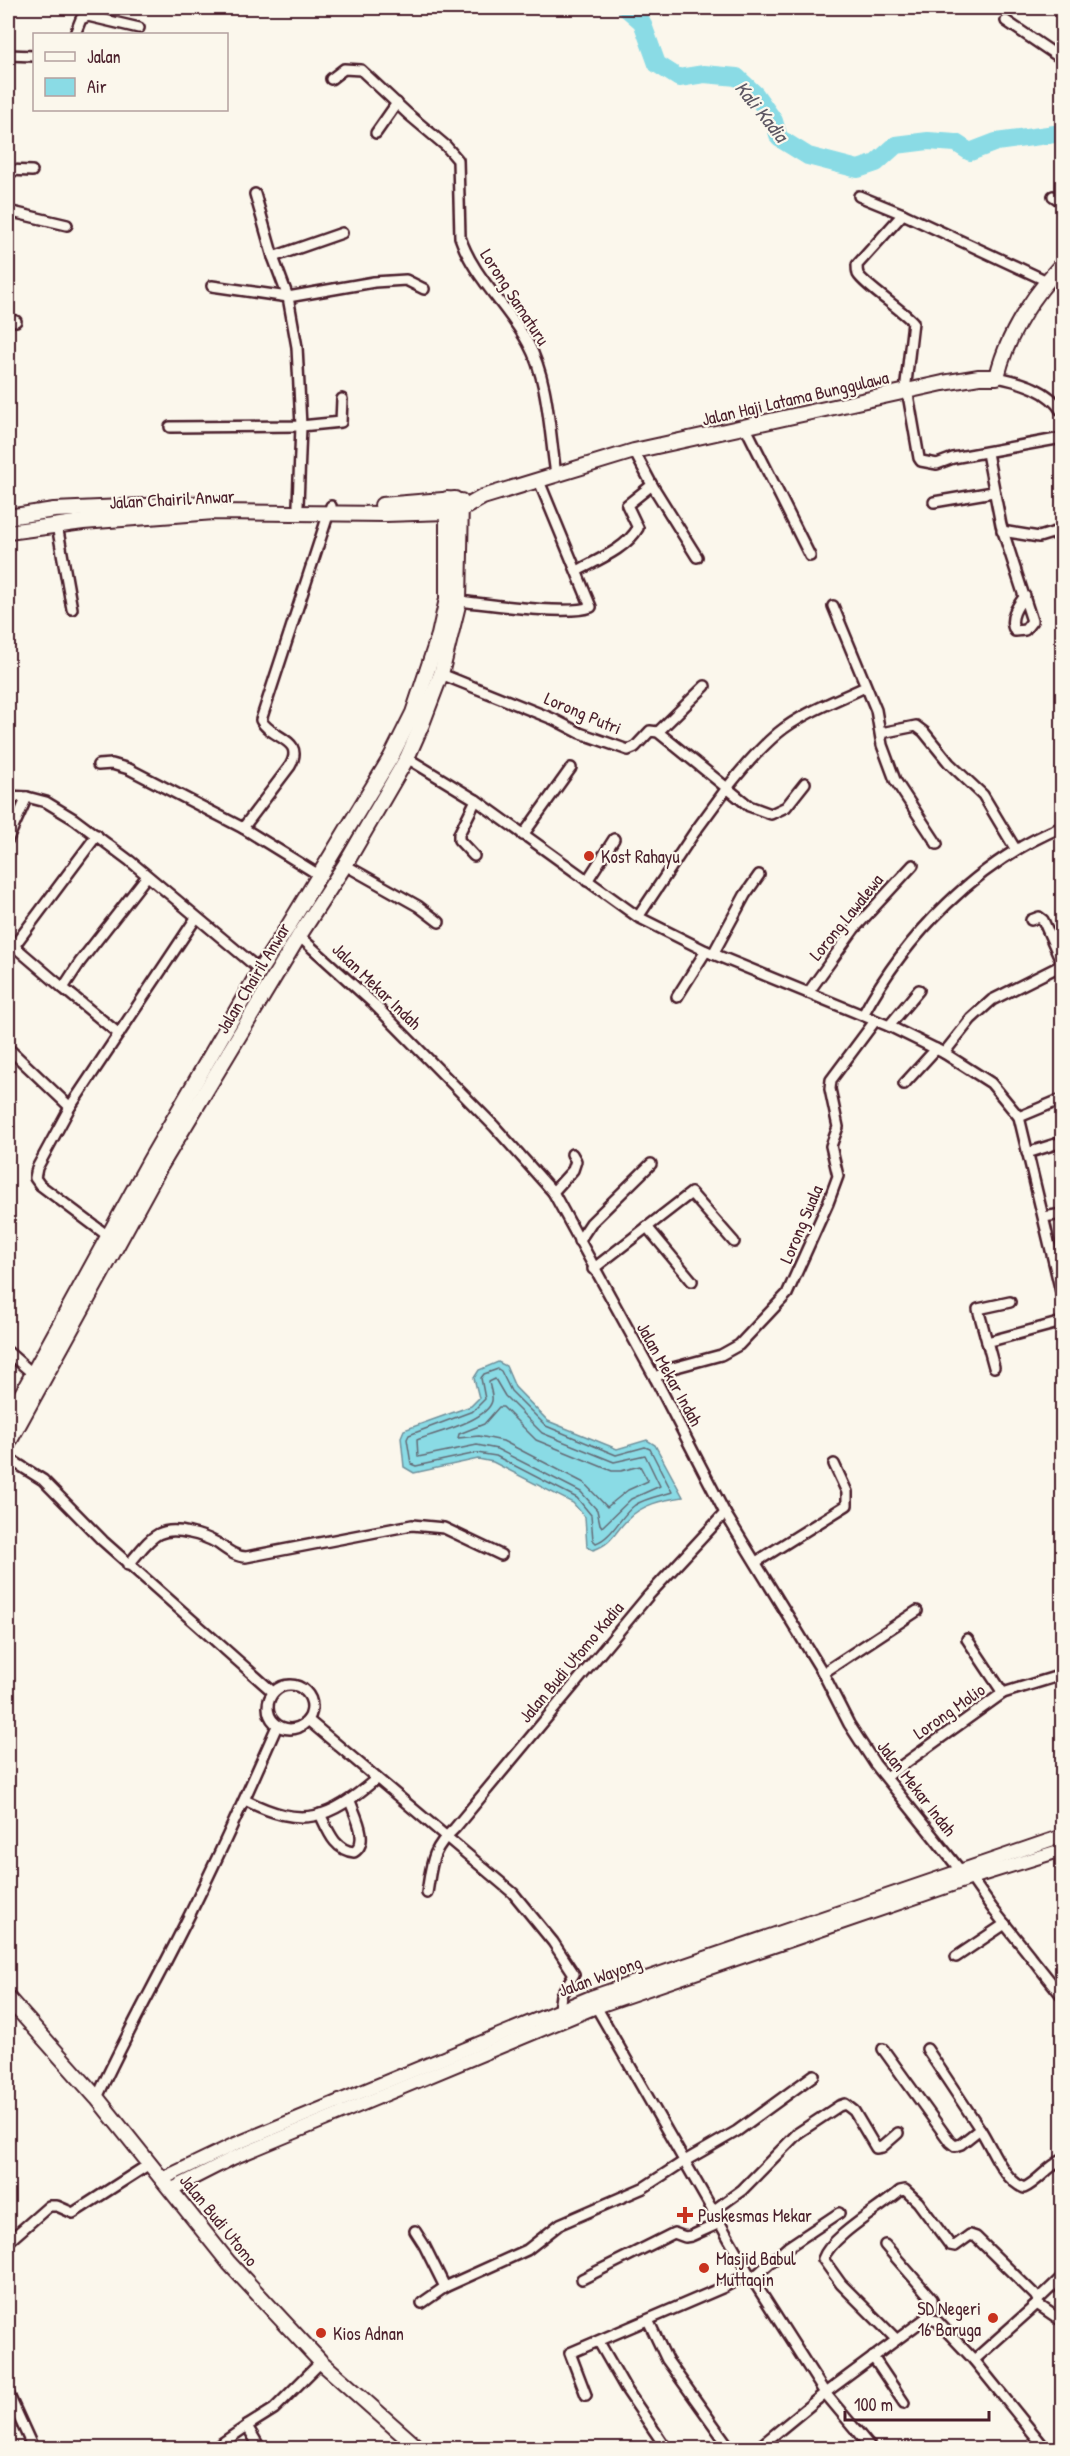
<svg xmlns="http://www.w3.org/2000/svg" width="1070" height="2456" font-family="'Patrick Hand',sans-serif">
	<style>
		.water { fill: #8adbe5; stroke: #70909b; stroke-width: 1.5 }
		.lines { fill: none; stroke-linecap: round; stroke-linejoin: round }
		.shore { stroke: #646a75; stroke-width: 1.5 }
		.river { stroke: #8adbe5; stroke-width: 18 }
		.minor-casing { stroke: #4a1f2b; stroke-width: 14 }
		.tertiary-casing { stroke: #4a1f2b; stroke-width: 16 }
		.secondary-casing { stroke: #4a1f2b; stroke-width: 18 }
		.minor { stroke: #fbf7ec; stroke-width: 9 }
		.tertiary { stroke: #fbf7ec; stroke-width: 12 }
		.secondary { stroke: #fbf7ec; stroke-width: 14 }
		.poi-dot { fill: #c8321e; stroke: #fbf7ec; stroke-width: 2 }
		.labels { text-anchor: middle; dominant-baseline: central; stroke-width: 4.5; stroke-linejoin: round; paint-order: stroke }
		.street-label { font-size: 18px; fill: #4a1f2b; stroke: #fbf7ec }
		.poi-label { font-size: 18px; fill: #4a1f2b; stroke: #fbf7ec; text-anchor: start }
		.water-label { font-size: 20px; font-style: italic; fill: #5d5763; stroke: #fbf7ec }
	</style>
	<rect width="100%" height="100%" fill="#fbf7ec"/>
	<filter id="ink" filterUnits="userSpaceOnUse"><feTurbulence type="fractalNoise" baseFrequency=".0167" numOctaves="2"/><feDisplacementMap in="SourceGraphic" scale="12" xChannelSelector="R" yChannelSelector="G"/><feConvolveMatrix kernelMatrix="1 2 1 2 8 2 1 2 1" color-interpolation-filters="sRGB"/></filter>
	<g filter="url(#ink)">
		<path class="water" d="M498,1362L506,1366L515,1387L548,1421L617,1449L647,1440L655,1445L683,1497C663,1500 642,1504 627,1520C614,1533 612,1544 593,1550L587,1547L585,1517L573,1503L493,1462L478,1459L414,1473L404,1467L401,1437L404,1430L471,1406L479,1398L474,1378L479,1370Z"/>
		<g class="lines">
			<g class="shore">
				<path d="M498,1369L501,1371L511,1391L546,1426L616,1455L645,1447L650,1449L672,1492C660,1496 646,1498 635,1505C621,1515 612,1538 596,1543L593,1540L591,1515L577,1498L496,1456L477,1453L416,1466L411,1464L407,1439L409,1435L473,1411L485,1399L481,1378L484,1374Z"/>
				<path d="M495,1379L505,1396L542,1433L614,1462L645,1455L660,1486L631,1499L602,1527L600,1524L597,1510L581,1492L497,1449L477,1445L418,1457L417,1440C435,1433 487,1421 492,1401C493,1395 490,1388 489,1382Z"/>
				<path d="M499,1407H503L536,1440L612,1471H621L640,1466L648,1481L628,1490L607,1507L584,1483L503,1441L479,1436L458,1438L459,1434L484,1424Z"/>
			</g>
			<path class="river" d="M626,8L642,22L657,64L679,78L704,74L737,77L755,94L774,121L779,138L808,156L858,169L876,163L896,145L928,141L956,143L970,152L996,142L1062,133"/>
			<g class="minor-casing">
				<g id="minor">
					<path d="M1006,21L1062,59"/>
					<path d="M75,34L81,19L88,16L139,28"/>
					<path d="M8,55L34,56"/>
					<path d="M331,79L344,69L361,70L408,114L446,146L458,160L460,237C473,277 508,306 528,343C549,381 549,431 556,474"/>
					<path d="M376,133L397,103"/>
					<path d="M8,170L32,171"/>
					<path d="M255,194L273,257L288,297L297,347L301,426L298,505"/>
					<path d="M859,196L903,214"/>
					<path d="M1053,196L1062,202"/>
					<path d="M8,211L67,225"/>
					<path d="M273,257L342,233"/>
					<path d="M1047,281L903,214L857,265C857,269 857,271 858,274C863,284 902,310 913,322L906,383L919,458L921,461L937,464L953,458L1062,438"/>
					<path d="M212,286L288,297L374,282L406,280L424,289"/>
					<path d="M8,319L16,321"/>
					<path d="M997,377C1021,382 1050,390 1062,412"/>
					<path d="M170,427L301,426L341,422L342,399"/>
					<path d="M746,428L810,556"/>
					<path d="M987,453L1001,525L1032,621L1025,630L1015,631C1008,619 1017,606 1025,596"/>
					<path d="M652,485L697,557"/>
					<path d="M934,502L993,492"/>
					<path d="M57,525L72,609"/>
					<path d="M1002,531L1039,537L1062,530"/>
					<path d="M577,571C597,560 626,549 638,528L627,505L652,485L634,451"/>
					<path d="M459,601C488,604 568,616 591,607L539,481"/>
					<path d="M833,606L876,710L882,745L895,780L937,844"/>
					<path d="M441,674L553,719L580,733L628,750L635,747L650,731L658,732L727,788C742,769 759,749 778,733C802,713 836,701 865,687"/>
					<path d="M658,732L705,686"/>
					<path d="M881,733L916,726L924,732L949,763L983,795L1016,850"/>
					<path d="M407,758L476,800L638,917L706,951L889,1026L944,1053L991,1083L1019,1117L1062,1296"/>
					<path d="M98,765L112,764L129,769L243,828"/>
					<path d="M8,796L27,797L46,802L74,819L130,861L260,970"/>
					<path d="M523,835L571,768"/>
					<path d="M8,839L27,797"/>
					<path d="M474,856L459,840V834L476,800"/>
					<path d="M345,865L418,906L439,922"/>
					<path d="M319,875L243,828L290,766C306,738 270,739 261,720L331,506"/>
					<path d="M587,881L614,839"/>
					<path d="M638,917L694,833L727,788L749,806L771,814L786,807L805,783"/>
					<path d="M1031,920L1039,917L1043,920L1062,963"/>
					<path d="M299,936L373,1003L494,1126L553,1192L655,1378L725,1513L823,1673L849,1724L875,1764L960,1870"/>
					<path d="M8,941L14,946L97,835"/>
					<path d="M14,946L63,988L80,962L147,876"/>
					<path d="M713,954L745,895L759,875"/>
					<path d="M63,988L119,1034"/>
					<path d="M808,993L854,929L913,865"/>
					<path d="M677,997L706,951"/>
					<path d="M863,1015C905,936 978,861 1062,827"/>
					<path d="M889,1026L919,990"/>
					<path d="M8,1048L70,1107"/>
					<path d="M944,1053L971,1019L992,1000L1062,965"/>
					<path d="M904,1084L936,1049"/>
					<path d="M1019,1117L1062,1099"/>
					<path d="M1027,1153L1062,1142"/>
					<path d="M553,1192L573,1170L576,1161L572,1154"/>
					<path d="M1044,1217L1062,1214"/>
					<path d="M647,1227L692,1281"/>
					<path d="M108,1236L40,1185L35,1178L37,1168L70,1107L196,918"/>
					<path d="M579,1241L591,1223L651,1164"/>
					<path d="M593,1269L691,1193L734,1242"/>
					<path d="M987,1342L1062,1322"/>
					<path d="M8,1352L32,1373"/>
					<path d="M994,1367L978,1309L1010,1302"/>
					<path d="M655,1378L669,1369L721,1355L739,1345L787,1294L828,1203L838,1176L831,1146L838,1127L830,1089L831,1080L875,1021"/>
					<path d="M8,1458L43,1480L103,1541L273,1692"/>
					<path d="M756,1562L847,1505V1492L834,1464"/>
					<path d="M128,1565C149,1542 155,1524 190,1533C200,1535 208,1538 217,1543C226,1549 235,1557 246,1557L412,1525L444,1528L501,1555"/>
					<path d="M823,1673L917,1611"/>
					<circle cx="290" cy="1707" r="22"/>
					<path d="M1003,1693L1062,1675"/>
					<path d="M308,1720L513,1893L553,1942L574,1974L561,1995L559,2010"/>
					<path d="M886,1777L1003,1693L967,1639"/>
					<path d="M245,1800C303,1829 328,1820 376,1779"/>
					<path d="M320,1814C328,1830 334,1850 354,1852C370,1842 355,1815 350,1801"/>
					<path d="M971,1878L992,1908L1062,1996"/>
					<path d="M427,1893C432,1862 431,1850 455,1828L648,1596L725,1513"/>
					<path d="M956,1957L1005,1924"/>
					<path d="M594,2003L749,2274L825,2393L871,2448"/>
					<path d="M883,2049L950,2142L955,2146L961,2144L980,2129C992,2147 1003,2180 1024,2188C1039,2181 1047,2167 1062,2160"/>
					<path d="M927,2049L980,2129"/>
					<path d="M97,2098C123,2040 154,1986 182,1930C216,1863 247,1794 277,1726"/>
					<path d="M713,2211L742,2190L798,2133L839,2106L845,2104L854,2111L876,2148L882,2147L898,2133"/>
					<path d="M415,2231L424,2245L445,2287"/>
					<path d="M8,2242L49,2206H57L73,2213L151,2163"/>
					<path d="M885,2245L932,2299V2306L926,2318"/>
					<path d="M753,2278L788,2247L839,2213"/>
					<path d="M582,2279L674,2233L685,2237L691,2236L720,2223"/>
					<path d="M1038,2300L1062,2277"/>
					<path d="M422,2303L445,2287L527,2250L560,2224L643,2188L683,2162L737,2131L814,2075"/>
					<path d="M1037,2304L1062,2321"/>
					<path d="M648,2320L667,2360L730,2448"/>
					<path d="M896,2339L841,2284L823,2259C831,2236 881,2208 900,2191L905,2190L918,2202L950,2245L955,2246L970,2235L976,2237L1035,2295L1038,2300L1037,2304"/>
					<path d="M599,2342L626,2389L666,2448"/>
					<path d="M873,2357L904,2403"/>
					<path d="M974,2360L1045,2448"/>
					<path d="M8,2393L33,2448"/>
					<path d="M586,2395L570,2353L724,2287L749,2274"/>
					<path d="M215,2448L247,2426"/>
					<path d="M260,2448L247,2426L274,2409L321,2362"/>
					<path d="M758,2448L825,2393L926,2318L937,2321L974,2360L1037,2304"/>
				</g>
			</g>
			<g class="tertiary-casing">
				<g id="tertiary">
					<path d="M162,2179L233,2145L591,1997L1062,1836"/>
					<path d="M170,2190L233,2158L596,2007L981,1875L1062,1850"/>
				</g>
			</g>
			<g class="secondary-casing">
				<g id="secondary">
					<path d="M382,505L455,499"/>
					<path d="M8,517L54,510L213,503"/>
					<path d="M8,532L83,522L214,512L385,514L447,512L462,509L483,497L634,451L943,383L979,377H997C1007,334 1033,296 1062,264"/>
					<path d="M8,1419L149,1162L260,970L286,930L391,757L413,713L439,635L447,599V499"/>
					<path d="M8,1444L160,1167L299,936L345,865L407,758L422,724L441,674L459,601L461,501"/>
					<path d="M8,1998L97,2098L229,2263L321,2362L418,2448"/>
				</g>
			</g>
			<use href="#minor" class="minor"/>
			<use href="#tertiary" class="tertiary"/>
			<use href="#secondary" class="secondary"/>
		</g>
	</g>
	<g class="poi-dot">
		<circle cx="589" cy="856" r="6"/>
		<path d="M682 2206h6v6h6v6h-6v6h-6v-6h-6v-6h6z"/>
		<circle cx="704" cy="2268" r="6"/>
		<circle cx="993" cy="2318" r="6"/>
		<circle cx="321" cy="2333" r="6"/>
	</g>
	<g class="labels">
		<g class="street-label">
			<text transform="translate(515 297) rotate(57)">Lorong Samaturu</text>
			<text transform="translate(795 398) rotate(-13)">Jalan Haji Latama Bunggulawa</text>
			<text transform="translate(172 499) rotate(-3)">Jalan Chairil Anwar</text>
			<text transform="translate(583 713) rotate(23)">Lorong Putri</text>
			<text transform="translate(846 917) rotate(-51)">Lorong Lawalewa</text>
			<text transform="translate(253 978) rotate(-59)">Jalan Chairil Anwar</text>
			<text transform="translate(377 986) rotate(44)">Jalan Mekar Indah</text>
			<text transform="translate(801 1224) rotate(-67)">Lorong Suala</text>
			<text transform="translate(670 1374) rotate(61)">Jalan Mekar Indah</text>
			<text transform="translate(571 1662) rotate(-50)">Jalan Budi Utomo Kadia</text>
			<text transform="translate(949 1711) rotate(-35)">Lorong Molio</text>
			<text transform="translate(917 1788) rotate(52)">Jalan Mekar Indah</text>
			<text transform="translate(600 1976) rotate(-20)">Jalan Wayong</text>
			<text transform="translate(219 2220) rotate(51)">Jalan Budi Utomo</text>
		</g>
		<g class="poi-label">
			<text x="601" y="856">Kost Rahayu</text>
			<text x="698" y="2215">Puskesmas Mekar</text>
			<text x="716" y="2258">Masjid Babul<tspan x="716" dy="21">Muttaqin</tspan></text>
			<text x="981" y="2308" text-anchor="end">SD Negeri<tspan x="981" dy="21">16 Baruga</tspan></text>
			<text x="333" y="2333">Kios Adnan</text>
		</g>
		<g class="water-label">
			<text transform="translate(762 111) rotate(51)">Kali Kadia</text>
		</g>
	</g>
	<rect width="1070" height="2456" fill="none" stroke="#fbf7ec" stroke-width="30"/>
	<rect x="15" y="15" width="1040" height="2426" fill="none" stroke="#4a1f2b" stroke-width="2" filter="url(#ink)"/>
	<rect x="33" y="33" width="195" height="78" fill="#fbf7ec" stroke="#b4a19f" stroke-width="1.5"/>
	<rect x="45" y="52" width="30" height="9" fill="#fbf7ec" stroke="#b4a19f" stroke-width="1.5"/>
	<text x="87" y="63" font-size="18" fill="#4a1f2b">Jalan</text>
	<rect x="45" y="78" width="30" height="18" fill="#8adbe5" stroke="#b4a19f" stroke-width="1.5"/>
	<text x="87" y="93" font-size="18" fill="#4a1f2b">Air</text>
	<path d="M845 2411v9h144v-9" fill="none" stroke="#4a1f2b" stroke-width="3"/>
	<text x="854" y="2411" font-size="18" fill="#4a1f2b" stroke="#fbf7ec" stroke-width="4.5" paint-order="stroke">100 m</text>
</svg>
